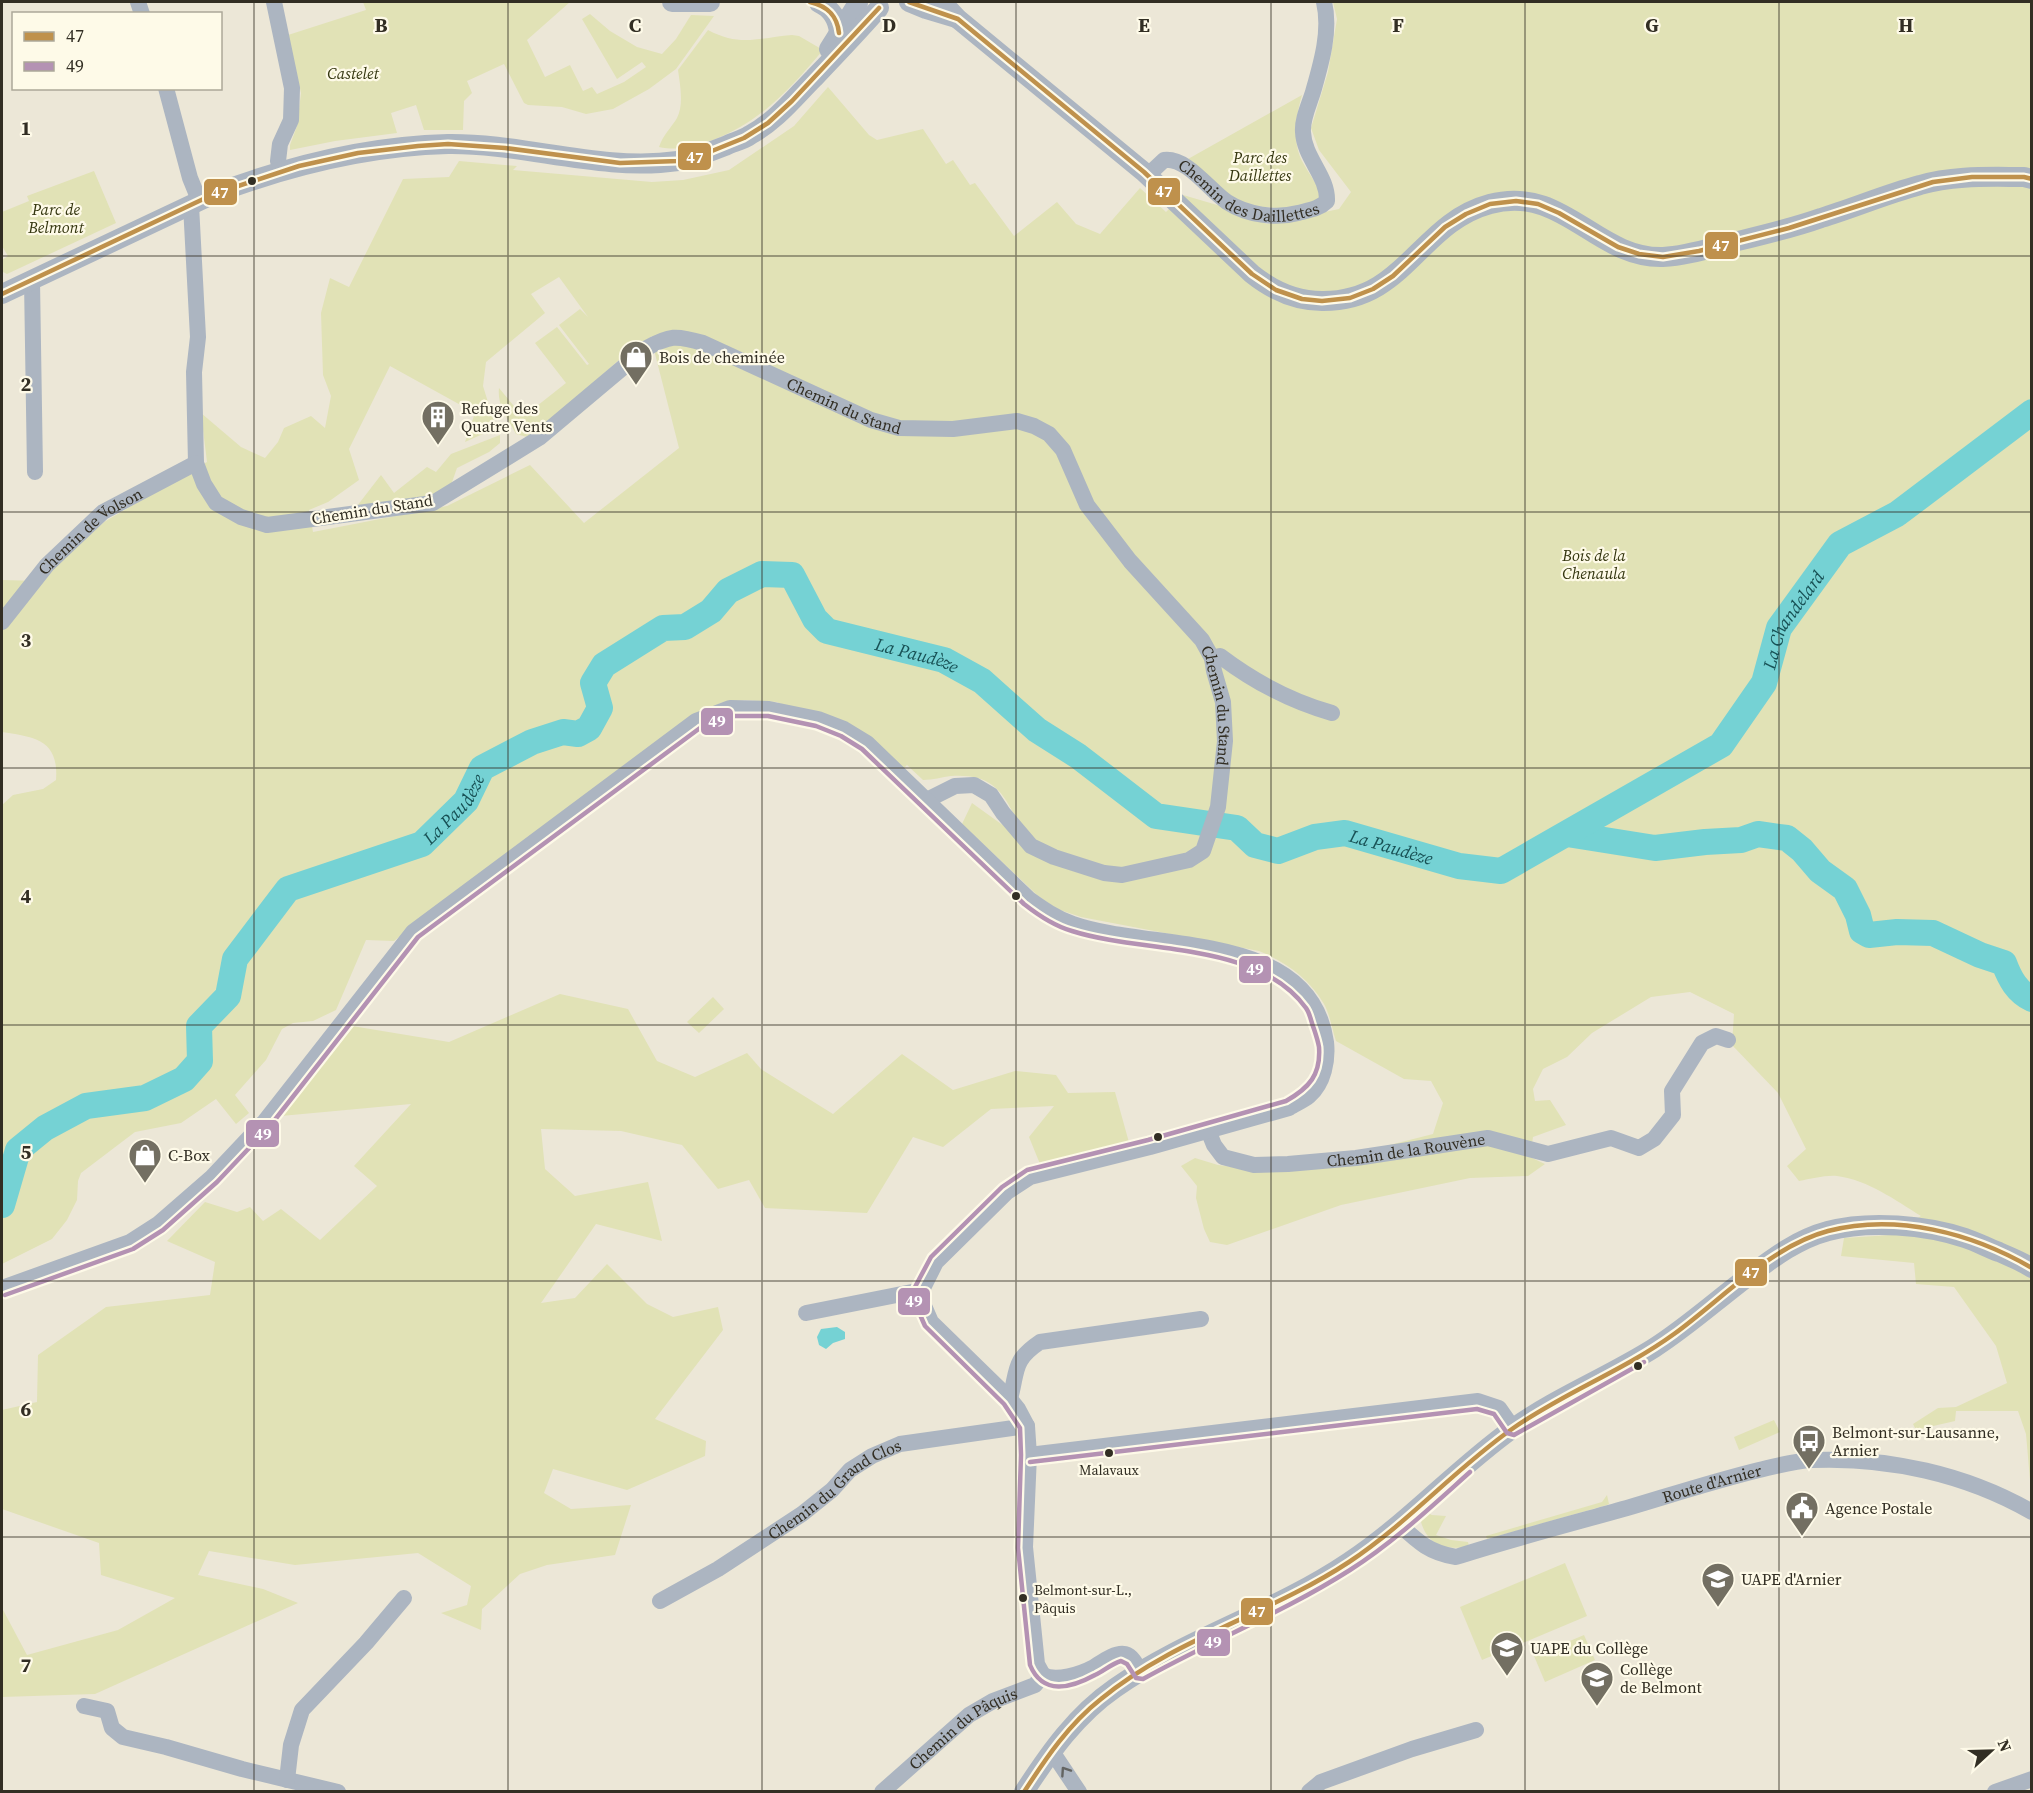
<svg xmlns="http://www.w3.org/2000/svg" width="2033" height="1793" font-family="'Source Serif 4',serif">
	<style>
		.green { fill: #e1e2b6; fill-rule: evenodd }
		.water { fill: #75d2d4 }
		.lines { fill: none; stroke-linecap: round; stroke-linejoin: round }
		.river { stroke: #75d2d4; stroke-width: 26 }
		.minor { stroke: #acb5c1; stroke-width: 16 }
		.tertiary { stroke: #acb5c1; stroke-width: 20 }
		.bus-1-casing { stroke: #fefae8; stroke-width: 9 }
		.bus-2-casing { stroke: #fefae8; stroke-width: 9 }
		.bus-1 { stroke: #bf914c; stroke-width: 4.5 }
		.bus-2 { stroke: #b492b3; stroke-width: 4.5 }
		.oneway { stroke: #636462 }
		.grid { fill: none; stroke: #322e23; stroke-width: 1.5; stroke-opacity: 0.55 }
		.bus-dot { fill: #322e23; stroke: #fefae8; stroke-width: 2 }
		.labels { text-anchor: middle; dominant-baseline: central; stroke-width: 4.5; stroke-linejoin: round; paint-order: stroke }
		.bus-label { font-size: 14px; fill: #322e23; stroke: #fefae8 }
		.park-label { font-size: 16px; font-style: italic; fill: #34360f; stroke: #fefae8 }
		.street-label { font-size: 16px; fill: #322e23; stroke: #fefae8 }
		.poi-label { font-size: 16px; fill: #322e23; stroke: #fefae8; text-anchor: start }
		.water-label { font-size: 18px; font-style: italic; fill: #185155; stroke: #fefae8 }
		.grid-label { font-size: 20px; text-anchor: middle; font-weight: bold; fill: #322e23; stroke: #fefae8; stroke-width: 4.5; stroke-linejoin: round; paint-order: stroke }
		.line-badge { stroke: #fefae8; stroke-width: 2 }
		.badge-label { font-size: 16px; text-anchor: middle; font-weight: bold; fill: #fff }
	</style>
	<rect width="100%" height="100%" fill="#ece7d7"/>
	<g class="green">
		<path d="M363,2H570L527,40L545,77L570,65L583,91L592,87L597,94L624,82L646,67L642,62L617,79L582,19L590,14L610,31L637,47L662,54L676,39L691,15L714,16L676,69L649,89L613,109L586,114L562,107L528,105L524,103L504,64L467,81L472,93L464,101L463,130H424L416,105L391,113L397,133L335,141L290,150V145L297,126L301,93L288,35L366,10Z"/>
		<path d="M1333,2H2031V1481L2030,1480L2026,1434L2018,1411H1956L1955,1421L1916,1430L1913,1424L1938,1408L1956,1407L2007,1383L1996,1346L1954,1287L1916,1284L1914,1263L1841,1256L1844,1238L1890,1235L1921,1216C1895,1200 1868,1180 1837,1176C1825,1175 1811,1179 1799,1181L1787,1166L1806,1149L1778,1093L1732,1045L1734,1014L1690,992L1651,997L1592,1033L1567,1057L1543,1069L1533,1089L1535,1101L1550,1100L1566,1125L1533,1137L1530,1157L1545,1164L1528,1176L1470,1178L1341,1205L1227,1245L1210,1242L1204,1229L1196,1198L1197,1186L1181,1166L1195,1158L1218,1165L1257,1170L1299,1168L1433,1134L1443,1103L1431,1081L1404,1079L1336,1041C1332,1029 1330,1015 1324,1004C1309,978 1286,962 1259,951L1081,917L1057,909L1037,895L962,824L972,803L1004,826L1014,815C1000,785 985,774 951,776C942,777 933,780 923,780L907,765L904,768L777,702L745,700L720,703L481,873L394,941L366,940L336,1010L313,1021L293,1023L282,1029L266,1060L235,1095L249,1113L236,1124L216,1099L181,1123L135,1132L81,1173L78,1181L77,1200L67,1220L52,1239L2,1264V805L13,795L43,789L56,780C59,739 34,737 2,732V580L38,581L104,522L207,462L201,413L241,447L265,458L278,442L284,428L311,416L325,428L331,396L323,375L321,313L330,278L349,287L403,179L449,177L459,161L517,166L513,170L652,182L683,180L729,170L794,126L828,87L869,135L877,140L923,129L946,164L953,160L970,185L975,183L1014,236L1057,202L1076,224L1100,234L1140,188L1166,212L1183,195L1224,207L1267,224L1339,209L1351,192L1319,150L1311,128L1328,72L1337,19ZM559,277L588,317L580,309L559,325L589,364L587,365L557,327L535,343L566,383L523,417L499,388C497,406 508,419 516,434L527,437L543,428L620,359L652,336V342L679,448L584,523L530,465L447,506L313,532L309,510L328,502L359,480L349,449L390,366L475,413L465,442L496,428L483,386L486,362L545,313L531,294Z"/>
		<path d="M708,30C740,47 758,38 792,35L799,36L823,50C792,87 761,122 713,140C696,147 677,151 659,147C663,135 671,128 677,118C684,105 680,84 678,70Z"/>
		<path d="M1302,95C1296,116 1292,141 1302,161C1309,174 1318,185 1323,199L1299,210L1241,205L1188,159Z"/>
		<path d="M94,171L116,223L7,274L3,272L2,260L8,256L2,246V212L29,201L27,196Z"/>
		<path d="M500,435V443L489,452L457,468L451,485L437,495L354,510L381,475L394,493L427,467L436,472L451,454Z"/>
		<path d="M560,994L628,1009L657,1061L695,1077L747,1053L761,1069L833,1114L902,1054L953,1090L1015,1071L1056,1075L1068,1093L1115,1092L1130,1146L1040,1164L1029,1137L1054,1106L991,1109L943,1147L913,1137L867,1213L765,1208L749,1180L718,1189L682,1145L621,1131L541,1129L545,1169L575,1196L648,1182L662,1241L596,1224L541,1303L575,1298L607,1264L647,1304L673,1317L718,1307L723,1330L655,1419L706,1441L705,1456L627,1490L553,1469L544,1493L571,1509L631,1505L615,1555L547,1565L520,1574L482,1609L481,1630L441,1613L467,1605L471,1586L418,1553L295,1565L209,1551L198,1575L263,1589L298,1603L95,1694L2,1697V1608L27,1655L118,1630L175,1598L101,1575L99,1543L2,1509V1410L37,1402L38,1355L106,1307L210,1295L215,1262L167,1241L205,1202L237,1212L250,1207L263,1221L281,1209L320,1240L377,1186L354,1166L411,1104L281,1116L352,1026L449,1042Z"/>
		<path d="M713,997L724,1009L699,1033L687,1022Z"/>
		<path d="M1774,1420L1780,1432L1739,1450L1734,1437Z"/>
		<path d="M1607,1495L1609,1504L1607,1505L1487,1539L1486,1536L1602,1502Z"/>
		<path d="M1426,1512L1432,1515L1446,1516L1436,1535L1451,1540L1468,1542L1469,1547C1446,1550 1428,1546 1421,1522Z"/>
		<path d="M1565,1563L1587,1616L1482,1660L1460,1607Z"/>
		<path d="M1584,1635L1595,1660L1545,1682L1534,1656Z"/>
	</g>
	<path class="water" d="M837,1327L845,1332V1339L833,1343L826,1349L819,1345L817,1337L821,1329Z"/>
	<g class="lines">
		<g class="river">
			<path d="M1567,834L1655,848L1705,842L1741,840L1758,834L1787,838L1802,850L1820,871L1845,889L1858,915L1862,931L1869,935L1897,932L1933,933L1980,955L2004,963C2010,979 2017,992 2032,999"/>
			<path id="s1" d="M2,1205L18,1150L45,1128L86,1106L145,1098L184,1079L200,1061L199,1026L228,996L235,959L288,889L422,844L466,801L482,768L532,742L563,732L578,734L589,728L600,708L593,683L604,665L663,628L685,627L711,611L728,591L762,574L792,575L815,619L827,631L944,660L982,681L1037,730L1078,756L1156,816L1237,828L1255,845L1278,851L1315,837L1345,833L1459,866L1501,871L1721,745L1764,683L1779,628L1840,544L1897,514L2032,412"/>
		</g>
		<g class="minor">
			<path d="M138,2L142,14"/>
			<path d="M274,2L292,88L291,120L280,144L278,161L281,171"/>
			<path d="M166,88L190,178L199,200"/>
			<path id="s2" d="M1147,176L1164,160C1187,157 1209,190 1227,202C1247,215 1276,219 1298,213C1309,210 1319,209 1327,201C1328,176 1304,158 1303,132C1302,119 1309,105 1313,92C1321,64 1331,31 1324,2"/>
			<path id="s3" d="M191,205L198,337L194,372L196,463L204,484L216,503L241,517L267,525L433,503L539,438L645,349C670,335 676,335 703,343L871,420L899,428L953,429L1017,421L1034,426L1049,434L1063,450L1087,505L1130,561L1202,640L1212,658L1214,671L1223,702L1225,741L1218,807L1203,851L1189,860L1122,875L1104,873L1054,857L1031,846L1003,813L991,795L974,785L955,786L927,800"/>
			<path d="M32,281L35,472"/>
			<path id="s4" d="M2,622L47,565L103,512L196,463"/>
			<path d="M1212,658L1220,656C1253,681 1293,702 1332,713"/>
			<path id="s5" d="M1208,1130L1214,1145L1223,1157L1254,1165L1288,1164L1356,1158L1488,1138L1548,1154L1611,1138L1639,1148L1654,1139L1673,1115L1672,1091L1702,1043L1716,1036L1728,1040"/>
			<path d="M2,1288L130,1242L158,1224L212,1177L265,1121L413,932L696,721L730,708L769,709L818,719L844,729L867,743L1029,899C1043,909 1056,918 1073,924C1153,952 1310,929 1326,1042C1328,1060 1324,1083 1309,1096C1303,1101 1295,1104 1289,1108L1150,1147L1030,1177L1007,1192L936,1262L922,1290L921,1299L931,1322L1010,1399L1018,1409L1027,1426L1029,1455L1025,1547L1037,1664L1043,1675"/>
			<path d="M806,1313L922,1290"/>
			<path d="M1010,1399C1018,1370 1012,1361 1040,1342L1201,1319"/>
			<path d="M1029,1455L1478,1401L1499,1408L1513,1428"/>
			<path id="s6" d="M1400,1525C1418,1542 1430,1553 1456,1557C1512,1539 1570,1524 1627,1508C1671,1495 1714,1481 1759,1470C1776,1466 1794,1461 1812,1460C1888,1457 1966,1474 2032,1512"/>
			<path id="s7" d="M660,1601L718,1569L802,1514L832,1490L850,1470L872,1456L900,1444L1027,1426"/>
			<path d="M1043,1675C1056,1682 1081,1674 1094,1667C1102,1662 1115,1652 1125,1654C1133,1656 1137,1666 1140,1672"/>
			<path d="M84,1706L107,1711L112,1728L123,1737L166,1747L242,1769L338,1792"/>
			<path d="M1051,1750L1079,1792"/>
			<path d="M287,1780L291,1745L302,1710L366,1643L404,1598"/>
			<path id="s8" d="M882,1792L969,1715L993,1701L1035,1685L1043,1675"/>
			<path d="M1309,1792L1321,1782L1412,1749L1476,1730"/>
			<path d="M1995,1792L2032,1779"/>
		</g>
		<g class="tertiary">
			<path d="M672,2H710"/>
			<path d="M909,2L926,9L956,18"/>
			<path d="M942,2L958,19L1144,172L1252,274C1272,290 1295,301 1322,301C1405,302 1419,223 1490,204C1563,184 1596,259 1663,257C1687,256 1710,248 1734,242C1763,235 1793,228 1821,218C1854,208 1886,194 1920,185C1953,175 1990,177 2024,177L2032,179"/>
			<path d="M819,3C832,9 838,19 839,33"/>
			<path d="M829,49L858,3"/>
			<path d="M2,294L214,194C288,166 368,146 448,144C524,143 601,172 678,161C694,158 710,152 725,146C733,142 743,140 750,135C776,121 794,98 814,78C836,55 858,32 879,8"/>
			<path d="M1024,1792C1050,1752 1076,1715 1115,1688C1188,1637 1275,1612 1349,1562C1408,1523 1455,1470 1512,1429C1557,1397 1608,1377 1654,1348C1687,1327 1718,1299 1750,1275C1774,1257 1798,1239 1828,1231C1869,1220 1926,1225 1965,1238C1977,1242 1988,1248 1999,1252C2010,1257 2021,1261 2032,1268"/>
		</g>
		<g class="bus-1-casing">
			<g id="bus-1">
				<path d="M810,2C827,6 837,15 839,33"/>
				<path d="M909,2L958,19L1144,172L1252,274L1276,290L1302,299L1322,301L1350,298L1373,289L1393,276L1445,227L1466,214L1490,204L1516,201L1538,204L1559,213L1618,247L1639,254L1663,257L1699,251L1789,228L1933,182L1972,177H2024L2032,179"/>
				<path d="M2,294L214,194L299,166L358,153L418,146L448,144L505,148L620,163L678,161L702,155L744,138L768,123L792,101L879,8"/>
				<path d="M1024,1792C1046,1758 1069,1724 1101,1699C1174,1639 1270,1614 1349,1562C1408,1523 1455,1469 1512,1429C1563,1393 1623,1371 1674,1334C1721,1300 1771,1246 1828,1231C1896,1213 1972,1233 2032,1268"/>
			</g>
		</g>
		<g class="bus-2-casing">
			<g id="bus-2">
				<path d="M5,1295L133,1249L163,1230L217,1182L270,1126L418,937L700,728L731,716H768L816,726L841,736L862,749L1024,904C1038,915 1054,926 1072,931C1144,954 1257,941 1306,1008C1310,1013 1311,1022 1314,1029C1316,1035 1318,1041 1319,1047C1321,1075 1309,1088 1286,1101L1148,1140L1027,1170L1002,1187L931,1257L915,1287L914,1301L925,1326L1004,1404L1020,1428L1021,1455L1018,1548L1030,1665C1043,1696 1071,1688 1095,1675C1104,1671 1111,1664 1121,1661L1127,1664L1136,1678L1143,1679C1211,1641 1284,1612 1350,1570C1394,1542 1432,1506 1470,1472"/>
				<path d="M1030,1462L1477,1409L1494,1414L1507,1433L1514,1435L1644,1362"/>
			</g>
		</g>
		<use href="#bus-1" class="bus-1"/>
		<use href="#bus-2" class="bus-2"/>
	</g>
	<defs><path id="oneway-chevron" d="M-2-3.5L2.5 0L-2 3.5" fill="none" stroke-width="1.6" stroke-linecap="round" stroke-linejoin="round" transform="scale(1.5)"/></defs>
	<use class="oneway" href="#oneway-chevron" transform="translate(1065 1771) rotate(-124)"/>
	<path class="grid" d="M254,2V1792M508,2V1792M762,2V1792M1016,2V1792M1271,2V1792M1525,2V1792M1779,2V1792M2,256H2032M2,512H2032M2,768H2032M2,1025H2032M2,1281H2032M2,1537H2032"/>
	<defs>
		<g id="shop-pin" transform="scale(1.725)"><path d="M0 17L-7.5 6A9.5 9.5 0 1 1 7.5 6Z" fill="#736f62" stroke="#fefae8"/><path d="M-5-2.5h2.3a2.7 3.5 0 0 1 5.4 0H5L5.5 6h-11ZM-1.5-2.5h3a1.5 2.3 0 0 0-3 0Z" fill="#fff"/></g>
		<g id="building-pin" transform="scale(1.725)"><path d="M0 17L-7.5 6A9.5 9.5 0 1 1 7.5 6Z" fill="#736f62" stroke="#fefae8"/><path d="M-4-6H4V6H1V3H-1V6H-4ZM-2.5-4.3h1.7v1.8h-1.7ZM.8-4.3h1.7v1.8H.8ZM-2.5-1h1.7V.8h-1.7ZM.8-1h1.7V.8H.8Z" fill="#fff"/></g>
		<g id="bus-pin" transform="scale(1.725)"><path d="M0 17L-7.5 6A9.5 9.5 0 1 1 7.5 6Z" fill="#736f62" stroke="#fefae8"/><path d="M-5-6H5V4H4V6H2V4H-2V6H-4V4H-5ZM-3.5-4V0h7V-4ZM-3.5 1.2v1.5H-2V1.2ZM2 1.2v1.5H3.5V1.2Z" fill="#fff"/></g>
		<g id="civic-pin" transform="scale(1.725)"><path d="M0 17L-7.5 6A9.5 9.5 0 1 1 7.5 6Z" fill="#736f62" stroke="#fefae8"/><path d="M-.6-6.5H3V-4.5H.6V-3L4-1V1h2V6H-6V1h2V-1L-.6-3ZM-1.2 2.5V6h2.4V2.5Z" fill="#fff"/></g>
		<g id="school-pin" transform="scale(1.725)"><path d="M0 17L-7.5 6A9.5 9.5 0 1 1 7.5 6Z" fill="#736f62" stroke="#fefae8"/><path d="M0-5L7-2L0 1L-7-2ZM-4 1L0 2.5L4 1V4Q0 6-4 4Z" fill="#fff"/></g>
	</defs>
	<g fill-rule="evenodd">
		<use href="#shop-pin" x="636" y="357"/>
		<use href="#building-pin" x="438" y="417"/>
		<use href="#shop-pin" x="145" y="1155"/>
		<use href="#bus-pin" x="1809" y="1441"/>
		<use href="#civic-pin" x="1802" y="1508"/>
		<use href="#school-pin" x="1718" y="1579"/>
		<use href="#school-pin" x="1507" y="1648"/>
		<use href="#school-pin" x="1597" y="1678"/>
	</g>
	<g class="bus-dot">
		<circle cx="252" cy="181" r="5"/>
		<circle cx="1016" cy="896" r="5"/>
		<circle cx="1158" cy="1137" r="5"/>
		<circle cx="1638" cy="1366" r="5"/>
		<circle cx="1109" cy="1453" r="5"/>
		<circle cx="1023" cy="1598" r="5"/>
	</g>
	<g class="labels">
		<g class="bus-label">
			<text x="1109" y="1470">Malavaux</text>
			<text x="1034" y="1590" text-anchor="start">Belmont-sur-L.,<tspan x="1034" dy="18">Pâquis</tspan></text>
		</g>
		<g class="park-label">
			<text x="353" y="73">Castelet</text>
			<text x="1260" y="157">Parc des<tspan x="1260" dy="18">Daillettes</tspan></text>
			<text x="56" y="209">Parc de<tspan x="56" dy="18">Belmont</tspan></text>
			<text x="1594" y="555">Bois de la<tspan x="1594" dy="18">Chenaula</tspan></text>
		</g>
		<g class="street-label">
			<text stroke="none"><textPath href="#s2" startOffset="118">Chemin des Daillettes</textPath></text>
			<text stroke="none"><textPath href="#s3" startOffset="1005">Chemin du Stand</textPath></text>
			<text transform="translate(372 509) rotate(-9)">Chemin du Stand</text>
			<text stroke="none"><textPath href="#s4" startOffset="128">Chemin de Volson</textPath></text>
			<text stroke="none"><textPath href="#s3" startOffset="1545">Chemin du Stand</textPath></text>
			<text stroke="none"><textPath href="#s5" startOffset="216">Chemin de la Rouvène</textPath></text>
			<text stroke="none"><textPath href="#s6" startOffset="332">Route d'Arnier</textPath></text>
			<text stroke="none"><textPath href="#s7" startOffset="208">Chemin du Grand Clos</textPath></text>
			<text stroke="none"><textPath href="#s8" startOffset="104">Chemin du Pâquis</textPath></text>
		</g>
		<g class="poi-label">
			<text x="659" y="357">Bois de cheminée</text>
			<text x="461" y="408">Refuge des<tspan x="461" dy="18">Quatre Vents</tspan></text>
			<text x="168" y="1155">C-Box</text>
			<text x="1832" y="1432">Belmont-sur-Lausanne,<tspan x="1832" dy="18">Arnier</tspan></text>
			<text x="1825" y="1508">Agence Postale</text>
			<text x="1741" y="1579">UAPE d'Arnier</text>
			<text x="1530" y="1648">UAPE du Collège</text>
			<text x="1620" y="1669">Collège<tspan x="1620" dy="18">de Belmont</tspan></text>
		</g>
		<g class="water-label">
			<text stroke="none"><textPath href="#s1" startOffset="2322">La Chandelard</textPath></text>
			<text stroke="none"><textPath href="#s1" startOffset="1270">La Paudèze</textPath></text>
			<text stroke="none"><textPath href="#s1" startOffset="657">La Paudèze</textPath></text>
			<text stroke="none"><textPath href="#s1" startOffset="1810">La Paudèze</textPath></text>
		</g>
	</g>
	<g class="grid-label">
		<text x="381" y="32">B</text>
		<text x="635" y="32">C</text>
		<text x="889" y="32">D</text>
		<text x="1144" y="32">E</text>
		<text x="1398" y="32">F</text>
		<text x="1652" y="32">G</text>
		<text x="1906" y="32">H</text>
		<text x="26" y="135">1</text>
		<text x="26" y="391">2</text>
		<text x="26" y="647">3</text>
		<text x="26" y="903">4</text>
		<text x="26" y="1159">5</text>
		<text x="26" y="1416">6</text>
		<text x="26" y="1672">7</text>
	</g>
	<g class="line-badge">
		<rect x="677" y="142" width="35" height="29" rx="6" fill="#bf914c"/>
		<rect x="1147" y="177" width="34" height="29" rx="6" fill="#bf914c"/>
		<rect x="203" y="178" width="35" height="28" rx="6" fill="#bf914c"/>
		<rect x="1704" y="231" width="35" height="29" rx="6" fill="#bf914c"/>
		<rect x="700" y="707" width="34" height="29" rx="6" fill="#b492b3"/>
		<rect x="1238" y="955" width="34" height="29" rx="6" fill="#b492b3"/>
		<rect x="245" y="1119" width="35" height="29" rx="6" fill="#b492b3"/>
		<rect x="1734" y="1258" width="34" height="29" rx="6" fill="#bf914c"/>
		<rect x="897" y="1287" width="34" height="29" rx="6" fill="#b492b3"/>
		<rect x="1240" y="1597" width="34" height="29" rx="6" fill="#bf914c"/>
		<rect x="1196" y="1628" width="35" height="29" rx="6" fill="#b492b3"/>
	</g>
	<g class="badge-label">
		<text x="695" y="163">47</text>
		<text x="1164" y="197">47</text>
		<text x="220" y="198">47</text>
		<text x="1721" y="251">47</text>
		<text x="717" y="727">49</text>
		<text x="1255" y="975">49</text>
		<text x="263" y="1140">49</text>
		<text x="1751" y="1278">47</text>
		<text x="914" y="1307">49</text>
		<text x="1257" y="1617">47</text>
		<text x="1213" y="1648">49</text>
	</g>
	<rect width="2033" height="1793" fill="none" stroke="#322e23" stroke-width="6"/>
	<rect x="12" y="12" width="210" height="78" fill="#fefae8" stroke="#aca899" stroke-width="1.5"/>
	<rect x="24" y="32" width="30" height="9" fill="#bf914c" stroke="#aca899" stroke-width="1.5"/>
	<text x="66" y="42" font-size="18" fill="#322e23">47</text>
	<rect x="24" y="62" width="30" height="9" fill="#b492b3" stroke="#aca899" stroke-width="1.5"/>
	<text x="66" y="72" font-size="18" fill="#322e23">49</text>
	<g transform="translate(1991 1751) rotate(68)" stroke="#fefae8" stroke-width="4.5" paint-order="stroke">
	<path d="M0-4.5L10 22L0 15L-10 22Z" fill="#322e23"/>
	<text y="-9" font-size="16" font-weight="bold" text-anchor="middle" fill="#322e23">N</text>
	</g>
</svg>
